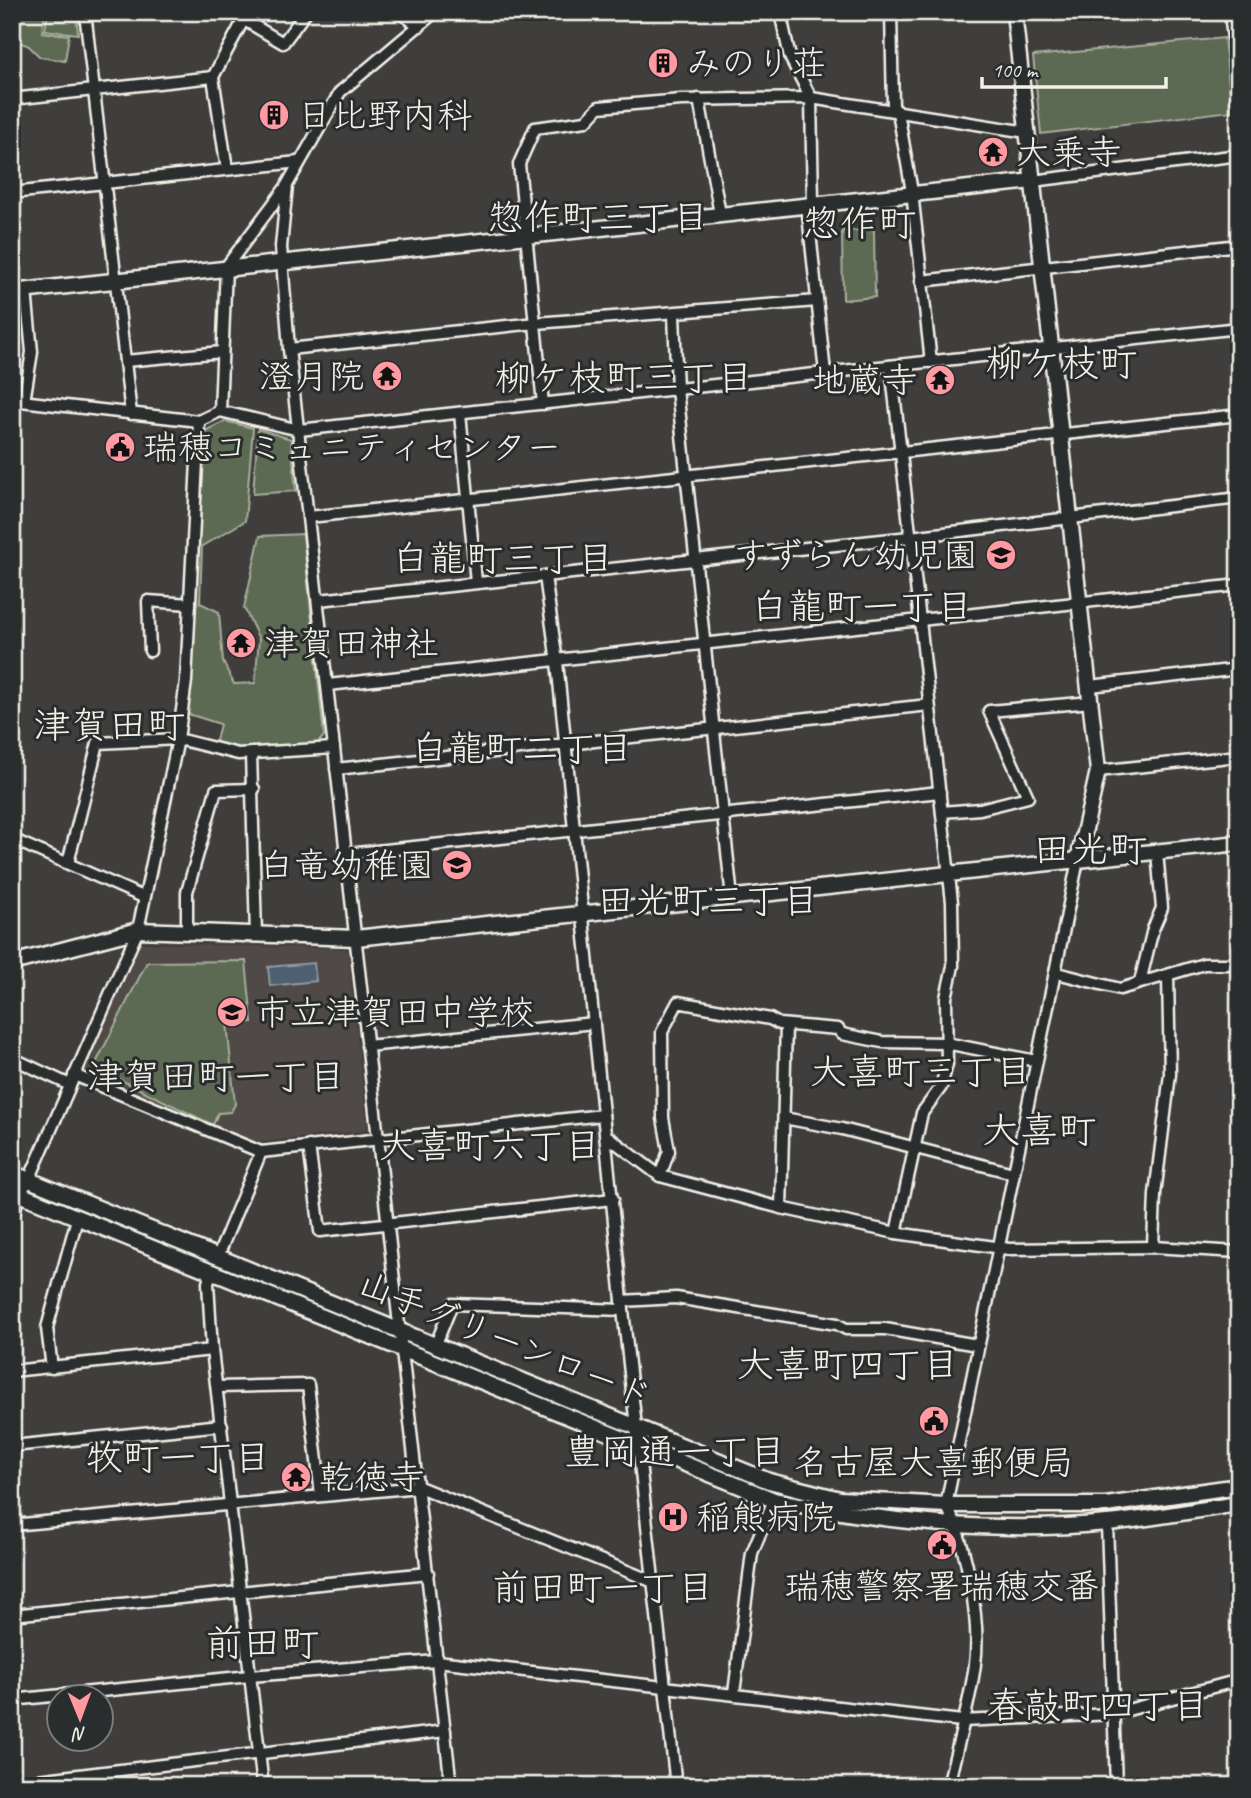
<svg xmlns="http://www.w3.org/2000/svg" width="1251" height="1798" font-family="Caveat,'Klee One',sans-serif">
	<style>
		.built { fill: #4f4a47 }
		.green { fill: #5c6a52; stroke: #a8ae9d; stroke-width: 2 }
		.water { fill: #4e5f70; stroke: #9099a0; stroke-width: 2 }
		.lines { fill: none; stroke-linecap: round; stroke-linejoin: round }
		.street-casing { stroke: #f4f1e8; stroke-width: 15 }
		.secondary-casing { stroke: #f4f1e8; stroke-width: 19 }
		.street { stroke: #2a2d2e; stroke-width: 10 }
		.secondary { stroke: #2a2d2e; stroke-width: 14 }
		.labels { text-anchor: middle; dominant-baseline: central; stroke-width: 6; stroke-linejoin: round; paint-order: stroke }
		.poi-label { font-size: 35px; fill: #f4f1e8; stroke: #2a2d2e; text-anchor: start }
		.street-label { font-size: 35px; fill: #f4f1e8; stroke: #2a2d2e }
		.neighbourhood-label { font-size: 37px; fill: #f4f1e8; stroke: #2a2d2e }
		.quarter-label { font-size: 38px; fill: #f4f1e8; stroke: #2a2d2e }
	</style>
	<rect width="100%" height="100%" fill="#403e3d"/>
	<filter id="ink" filterUnits="userSpaceOnUse"><feTurbulence type="fractalNoise" baseFrequency=".0143" numOctaves="2"/><feDisplacementMap in="SourceGraphic" scale="14" xChannelSelector="R" yChannelSelector="G"/><feConvolveMatrix kernelMatrix="1 2 1 2 8 2 1 2 1" color-interpolation-filters="sRGB"/></filter>
	<g filter="url(#ink)">
		<path class="built" d="M141,943L345,949L348,952L367,1127L363,1131L251,1143L83,1071Z"/>
		<g class="green">
			<path d="M12,12H45L42,32L69,35L65,61L40,57L29,46L15,40Z"/>
			<path d="M48,12H76L78,34L45,30Z"/>
			<path d="M1224,38L1232,111L1041,134L1033,56Z"/>
			<path d="M874,230L875,297L843,300L842,231Z"/>
			<path d="M225,421L253,428L245,521L202,546L200,603L219,612L223,662L234,684L255,683L259,639L244,608L260,536L303,534L324,736L315,746L239,750L215,745L220,724L185,713L191,682L205,431Z"/>
			<path d="M258,429L291,439L296,491L253,494Z"/>
			<path d="M246,961L252,1022L227,1023L235,1104L231,1112L218,1113L213,1125L94,1067L147,962Z"/>
		</g>
		<path class="water" d="M314,963L316,981L270,986L268,967Z"/>
		<g class="lines">
			<g class="street-casing">
				<g id="street">
					<path d="M85,12L131,414"/>
					<path d="M231,12L283,43L306,12"/>
					<path d="M399,12L420,26"/>
					<path d="M435,12L340,92L287,185L281,247L289,349L451,1786"/>
					<path d="M780,12L790,57L811,98L813,204"/>
					<path d="M891,12L893,107L898,112L912,192L931,362"/>
					<path d="M1230,12L1239,93"/>
					<path d="M12,99L213,77"/>
					<path d="M699,99L720,214"/>
					<path d="M227,169L213,77L244,19"/>
					<path d="M1033,181L1239,155"/>
					<path d="M12,193L298,162"/>
					<path d="M807,205L825,373"/>
					<path d="M921,281L1239,245"/>
					<path d="M674,315L677,389L732,898"/>
					<path d="M289,349L536,323L817,301"/>
					<path d="M125,361L222,352"/>
					<path d="M891,366L952,902L953,966L946,998L947,1064L941,1087L922,1113L896,1233"/>
					<path d="M12,400L199,421L220,411L299,430L1239,328"/>
					<path d="M24,401L32,352L26,291"/>
					<path d="M543,404L519,164L535,128L586,121L599,107L681,100L811,98L1027,132"/>
					<path d="M220,411L226,267L286,187"/>
					<path d="M460,413L476,582"/>
					<path d="M309,517L1239,415"/>
					<path d="M545,576L557,662L623,1310L676,1786"/>
					<path d="M319,600L910,537L1239,498"/>
					<path d="M150,651L148,601L190,604"/>
					<path d="M328,685L1239,585"/>
					<path d="M1090,686L1239,669"/>
					<path d="M251,753L256,935"/>
					<path d="M336,769L929,705"/>
					<path d="M1098,771L1239,756"/>
					<path d="M942,812L980,809L1028,797L989,711L1092,702"/>
					<path d="M12,839L143,897"/>
					<path d="M347,854L940,792"/>
					<path d="M68,863L98,743L178,739L238,754L334,748"/>
					<path d="M187,932V892L216,790L254,789"/>
					<path d="M1057,973L1120,989L1204,964H1239"/>
					<path d="M1140,982L1153,929L1162,908L1157,852"/>
					<path d="M367,1046L594,1023"/>
					<path d="M12,1058L70,1085"/>
					<path d="M74,1075L261,1152L603,1115"/>
					<path d="M784,1118L842,1129L1013,1173"/>
					<path d="M607,1136L660,1176L781,1208L896,1233L1009,1249L1153,1247L1239,1252"/>
					<path d="M309,1146L320,1231L613,1199"/>
					<path d="M660,1176L669,1151L663,1118L662,1032L678,1002L770,1019L779,1024L838,1029L842,1034L882,1042L946,1043L1036,1061"/>
					<path d="M781,1208L786,1025"/>
					<path d="M12,1220L19,1194L29,1180L138,930L178,739L186,681L199,421"/>
					<path d="M1153,1247L1155,1194L1170,1074L1168,976"/>
					<path d="M218,1256L261,1152"/>
					<path d="M211,1273L208,1283L212,1350L263,1786"/>
					<path d="M622,1301L676,1298L837,1324L846,1329H885L977,1345"/>
					<path d="M436,1344L452,1304L623,1310"/>
					<path d="M52,1368L47,1328L77,1219"/>
					<path d="M12,1371L212,1350"/>
					<path d="M217,1387L308,1385L321,1495"/>
					<path d="M12,1446L222,1425"/>
					<path d="M1107,1523L1116,1786"/>
					<path d="M12,1525L419,1487L654,1582"/>
					<path d="M12,1615L428,1573"/>
					<path d="M734,1693L752,1553L774,1500"/>
					<path d="M12,1700L250,1676L437,1661L962,1721L1113,1714L1239,1680"/>
					<path d="M12,1783L445,1731"/>
					<path d="M948,1786C957,1746 970,1704 975,1664C981,1621 966,1542 946,1505L1078,860"/>
				</g>
			</g>
			<g class="secondary-casing">
				<g id="secondary">
					<path d="M1014,12L1098,771L1078,860L1239,843"/>
					<path d="M12,292L1033,181"/>
					<path d="M12,963L138,930L356,938L1078,860"/>
					<path d="M12,1173L769,1481L840,1499L946,1505H1106L1239,1486"/>
					<path d="M12,1191L774,1500C880,1522 999,1534 1107,1523C1151,1519 1195,1510 1239,1504"/>
				</g>
			</g>
			<use href="#street" class="street"/>
			<use href="#secondary" class="secondary"/>
		</g>
	</g>
	<defs>
		<g id="building-disc" transform="scale(1.575)"><circle r="9.5" fill="#ff9aa2" stroke="#2a2d2e"/><path d="M-4-6H4V6H1V3H-1V6H-4ZM-2.5-4.3h1.7v1.8h-1.7ZM.8-4.3h1.7v1.8H.8ZM-2.5-1h1.7V.8h-1.7ZM.8-1h1.7V.8H.8Z" fill="#111"/></g>
		<g id="temple-disc" transform="scale(1.575)"><circle r="9.5" fill="#ff9aa2" stroke="#2a2d2e"/><path d="M0-6L5-2H3V0L6.5 2.5H4V6H1.5V3h-3V6H-4V2.5H-6.5L-3 0V-2H-5Z" fill="#111"/></g>
		<g id="civic-disc" transform="scale(1.575)"><circle r="9.5" fill="#ff9aa2" stroke="#2a2d2e"/><path d="M-.6-6.5H3V-4.5H.6V-3L4-1V1h2V6H-6V1h2V-1L-.6-3ZM-1.2 2.5V6h2.4V2.5Z" fill="#111"/></g>
		<g id="school-disc" transform="scale(1.575)"><circle r="9.5" fill="#ff9aa2" stroke="#2a2d2e"/><path d="M0-5L7-2L0 1L-7-2ZM-4 1L0 2.5L4 1V4Q0 6-4 4Z" fill="#111"/></g>
		<g id="hospital-disc" transform="scale(1.575)"><circle r="9.5" fill="#ff9aa2" stroke="#2a2d2e"/><path d="M-5-5h3v3.5h4V-5h3V5h-3V1.5h-4V5h-3Z" fill="#111"/></g>
	</defs>
	<g fill-rule="evenodd">
		<use href="#building-disc" x="663" y="63"/>
		<use href="#building-disc" x="274" y="115"/>
		<use href="#temple-disc" x="993" y="152"/>
		<use href="#temple-disc" x="387" y="376"/>
		<use href="#temple-disc" x="940" y="380"/>
		<use href="#civic-disc" x="120" y="447"/>
		<use href="#school-disc" x="1001" y="555"/>
		<use href="#temple-disc" x="241" y="643"/>
		<use href="#school-disc" x="457" y="865"/>
		<use href="#school-disc" x="232" y="1012"/>
		<use href="#civic-disc" x="934" y="1421"/>
		<use href="#temple-disc" x="296" y="1477"/>
		<use href="#hospital-disc" x="673" y="1517"/>
		<use href="#civic-disc" x="942" y="1545"/>
	</g>
	<g class="labels">
		<g class="poi-label">
			<text x="686" y="63">みのり荘</text>
			<text x="297" y="115">日比野内科</text>
			<text x="1016" y="152">大乗寺</text>
			<text x="364" y="376" text-anchor="end">澄月院</text>
			<text x="917" y="380" text-anchor="end">地蔵寺</text>
			<text x="143" y="447">瑞穂コミュニティセンター</text>
			<text x="978" y="555" text-anchor="end">すずらん幼児園</text>
			<text x="264" y="643">津賀田神社</text>
			<text x="434" y="865" text-anchor="end">白竜幼稚園</text>
			<text x="255" y="1012">市立津賀田中学校</text>
			<text x="934" y="1462" text-anchor="middle">名古屋大喜郵便局</text>
			<text x="319" y="1477">乾徳寺</text>
			<text x="696" y="1517">稲熊病院</text>
			<text x="942" y="1586" text-anchor="middle">瑞穂警察署瑞穂交番</text>
		</g>
		<g class="street-label">
			<text transform="translate(505 1340) rotate(22)">山手グリーンロード</text>
		</g>
		<g class="neighbourhood-label">
			<text x="598" y="217">惣作町三丁目</text>
			<text x="624" y="377">柳ケ枝町三丁目</text>
			<text x="503" y="558">白龍町三丁目</text>
			<text x="862" y="606">白龍町一丁目</text>
			<text x="522" y="748">白龍町二丁目</text>
			<text x="708" y="900">田光町三丁目</text>
			<text x="921" y="1071">大喜町三丁目</text>
			<text x="216" y="1076">津賀田町一丁目</text>
			<text x="490" y="1145">大喜町六丁目</text>
			<text x="848" y="1364">大喜町四丁目</text>
			<text x="675" y="1451">豊岡通一丁目</text>
			<text x="178" y="1457">牧町一丁目</text>
			<text x="603" y="1587">前田町一丁目</text>
			<text x="1098" y="1705">春敲町四丁目</text>
		</g>
		<g class="quarter-label">
			<text x="859" y="223">惣作町</text>
			<text x="1061" y="363">柳ケ枝町</text>
			<text x="109" y="725">津賀田町</text>
			<text x="1090" y="849">田光町</text>
			<text x="1039" y="1130">大喜町</text>
			<text x="262" y="1643">前田町</text>
		</g>
	</g>
	<rect width="1251" height="1798" fill="none" stroke="#2a2d2e" stroke-width="42"/>
	<rect x="21" y="21" width="1209" height="1756" fill="none" stroke="#f4f1e8" stroke-width="2.5" filter="url(#ink)"/>
	<g transform="translate(80 1718) rotate(179)"><circle r="33" fill="#2a2d2e" stroke="#7b7b78" stroke-width="2"/>
	<path d="M0-5L12 26L0 18L-12 26Z" fill="#ff9aa2"/>
	<text y="-10" font-size="19" font-weight="bold" text-anchor="middle" fill="#f4f1e8">N</text>
	</g>
	<path d="M982 77v10h184v-10" fill="none" stroke="#f4f1e8" stroke-width="3.5"/>
	<text x="992" y="77" font-size="21" fill="#f4f1e8" stroke="#2a2d2e" stroke-width="5" paint-order="stroke">100 m</text>
</svg>
